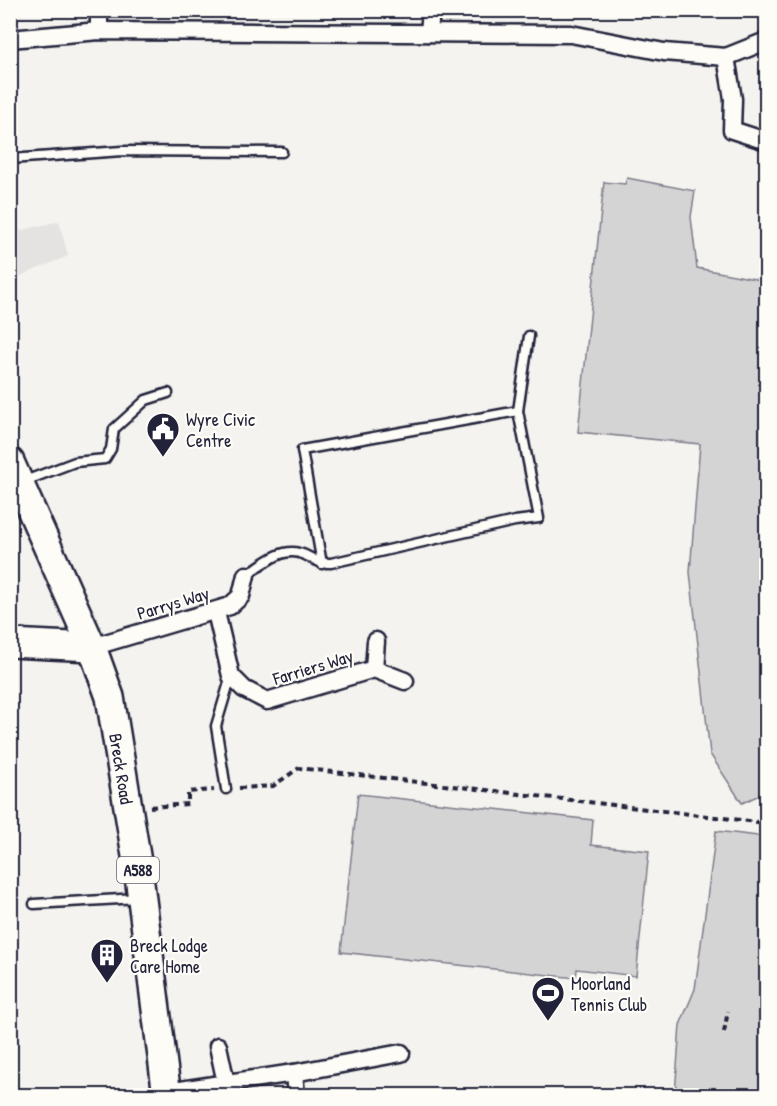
<svg xmlns="http://www.w3.org/2000/svg" width="777" height="1106" font-family="'Patrick Hand',sans-serif">
	<style>
		.built { fill: #e4e3e2 }
		.green { fill: #d5d4d5; stroke: #7c7b88; stroke-width: 1.5 }
		.lines { fill: none; stroke-linecap: round; stroke-linejoin: round }
		.lane-casing { stroke: #22223b; stroke-width: 13 }
		.street-casing { stroke: #22223b; stroke-width: 21 }
		.primary-casing { stroke: #22223b; stroke-width: 32 }
		.path { stroke: #22223b; stroke-width: 4; stroke-dasharray: 6 4.5; stroke-linecap: butt }
		.lane { stroke: #fdfcf7; stroke-width: 8 }
		.street { stroke: #fdfcf7; stroke-width: 16 }
		.primary { stroke: #fdfcf7; stroke-width: 27 }
		.labels { text-anchor: middle; dominant-baseline: central; stroke-width: 4.5; stroke-linejoin: round; paint-order: stroke }
		.shield { fill: #fdfcf7; stroke: #646373; stroke-width: 1.5 }
		.shield-label { font-size: 16px; font-weight: bold; fill: #22223b }
		.poi-label { font-size: 18px; fill: #22223b; stroke: #fdfcf7; text-anchor: start }
		.street-label { font-size: 18px; fill: #22223b; stroke: #fdfcf7 }
	</style>
	<rect width="100%" height="100%" fill="#f4f3ef"/>
	<filter id="ink" filterUnits="userSpaceOnUse"><feTurbulence type="fractalNoise" baseFrequency=".0167" numOctaves="2"/><feDisplacementMap in="SourceGraphic" scale="12" xChannelSelector="R" yChannelSelector="G"/><feConvolveMatrix kernelMatrix="1 2 1 2 8 2 1 2 1" color-interpolation-filters="sRGB"/></filter>
	<g filter="url(#ink)">
		<path class="built" d="M59,221L68,256L11,280V233Z"/>
		<g class="green">
			<path d="M627,178L695,191L691,217L697,268L766,281V792L742,803L710,754L690,572L700,444L578,432L604,182L625,184Z"/>
			<path d="M358,794L593,820L591,845L649,851L636,976L577,969L576,978L341,952Z"/>
			<path d="M716,831L766,837V1095H675L680,1025L695,989Z"/>
		</g>
		<g class="lines">
			<g class="lane-casing">
				<g id="lane">
					<path d="M10,159L122,151L282,152"/>
					<path d="M22,482L75,462L105,459L111,449L114,429L146,400L168,393"/>
					<path d="M322,564L302,450L518,411"/>
					<path d="M246,575C262,565 280,548 299,553C312,556 315,564 331,563L515,521L539,518L518,411L529,336"/>
					<path d="M226,789L216,726L231,676"/>
					<path d="M34,904L138,898"/>
				</g>
			</g>
			<g class="street-casing">
				<g id="street">
					<path d="M99,31V10"/>
					<path d="M429,33L431,10"/>
					<path d="M10,39L99,31L571,34L664,52L726,57L766,41"/>
					<path d="M726,57L733,99L732,130L766,141"/>
					<path d="M216,612L231,676L244,689L267,701L374,669L405,681"/>
					<path d="M92,647L230,606L241,596L246,575"/>
					<path d="M374,669L376,641"/>
					<path d="M218,1046L226,1083"/>
					<path d="M294,1073L296,1096"/>
					<path d="M167,1092L294,1073L401,1053"/>
				</g>
			</g>
			<g class="primary-casing">
				<g id="primary">
					<path id="s1" d="M10,462L92,647L110,697L138,868L167,1096"/>
					<path d="M10,643L92,647"/>
				</g>
			</g>
			<g class="path">
				<path d="M239,788L273,786L299,768L766,823"/>
				<path d="M150,807L188,804V792L214,790"/>
				<path d="M724,1032L728,1011"/>
			</g>
			<use href="#lane" class="lane"/>
			<use href="#street" class="street"/>
			<use href="#primary" class="primary"/>
		</g>
	</g>
	<defs>
		<g id="civic-pin" transform="scale(1.725)"><path d="M0 17L-7.5 6A9.5 9.5 0 1 1 7.5 6Z" fill="#22223b" stroke="#fdfcf7"/><path d="M-.6-6.5H3V-4.5H.6V-3L4-1V1h2V6H-6V1h2V-1L-.6-3ZM-1.2 2.5V6h2.4V2.5Z" fill="#fff"/></g>
		<g id="building-pin" transform="scale(1.725)"><path d="M0 17L-7.5 6A9.5 9.5 0 1 1 7.5 6Z" fill="#22223b" stroke="#fdfcf7"/><path d="M-4-6H4V6H1V3H-1V6H-4ZM-2.5-4.3h1.7v1.8h-1.7ZM.8-4.3h1.7v1.8H.8ZM-2.5-1h1.7V.8h-1.7ZM.8-1h1.7V.8H.8Z" fill="#fff"/></g>
		<g id="stadium-pin" transform="scale(1.725)"><path d="M0 17L-7.5 6A9.5 9.5 0 1 1 7.5 6Z" fill="#22223b" stroke="#fdfcf7"/><path d="M0-5a6.5 5 0 1 0 0 10a6.5 5 0 1 0 0-10ZM-3.5-1.8h7v3.6h-7Z" fill="#fff"/></g>
	</defs>
	<g fill-rule="evenodd">
		<use href="#civic-pin" x="163" y="429"/>
		<use href="#building-pin" x="107" y="955"/>
		<use href="#stadium-pin" x="548" y="993"/>
	</g>
	<g class="labels">
		<rect class="shield" x="117" y="857" width="42" height="26" rx="4.5"/>
		<g class="shield-label">
			<text x="138" y="870">A588</text>
		</g>
		<g class="poi-label">
			<text x="186" y="419">Wyre Civic<tspan x="186" dy="21">Centre</tspan></text>
			<text x="130" y="945">Breck Lodge<tspan x="130" dy="21">Care Home</tspan></text>
			<text x="571" y="983">Moorland<tspan x="571" dy="21">Tennis Club</tspan></text>
		</g>
		<g class="street-label">
			<text transform="translate(173 603) rotate(-17)">Parrys Way</text>
			<text transform="translate(313 667) rotate(-17)">Farriers Way</text>
			<text stroke="none"><textPath href="#s1" startOffset="328">Breck Road</textPath></text>
		</g>
	</g>
	<rect width="777" height="1106" fill="none" stroke="#fdfcf7" stroke-width="36"/>
	<rect x="18" y="18" width="741" height="1070" fill="none" stroke="#22223b" stroke-width="2" filter="url(#ink)"/>
</svg>
